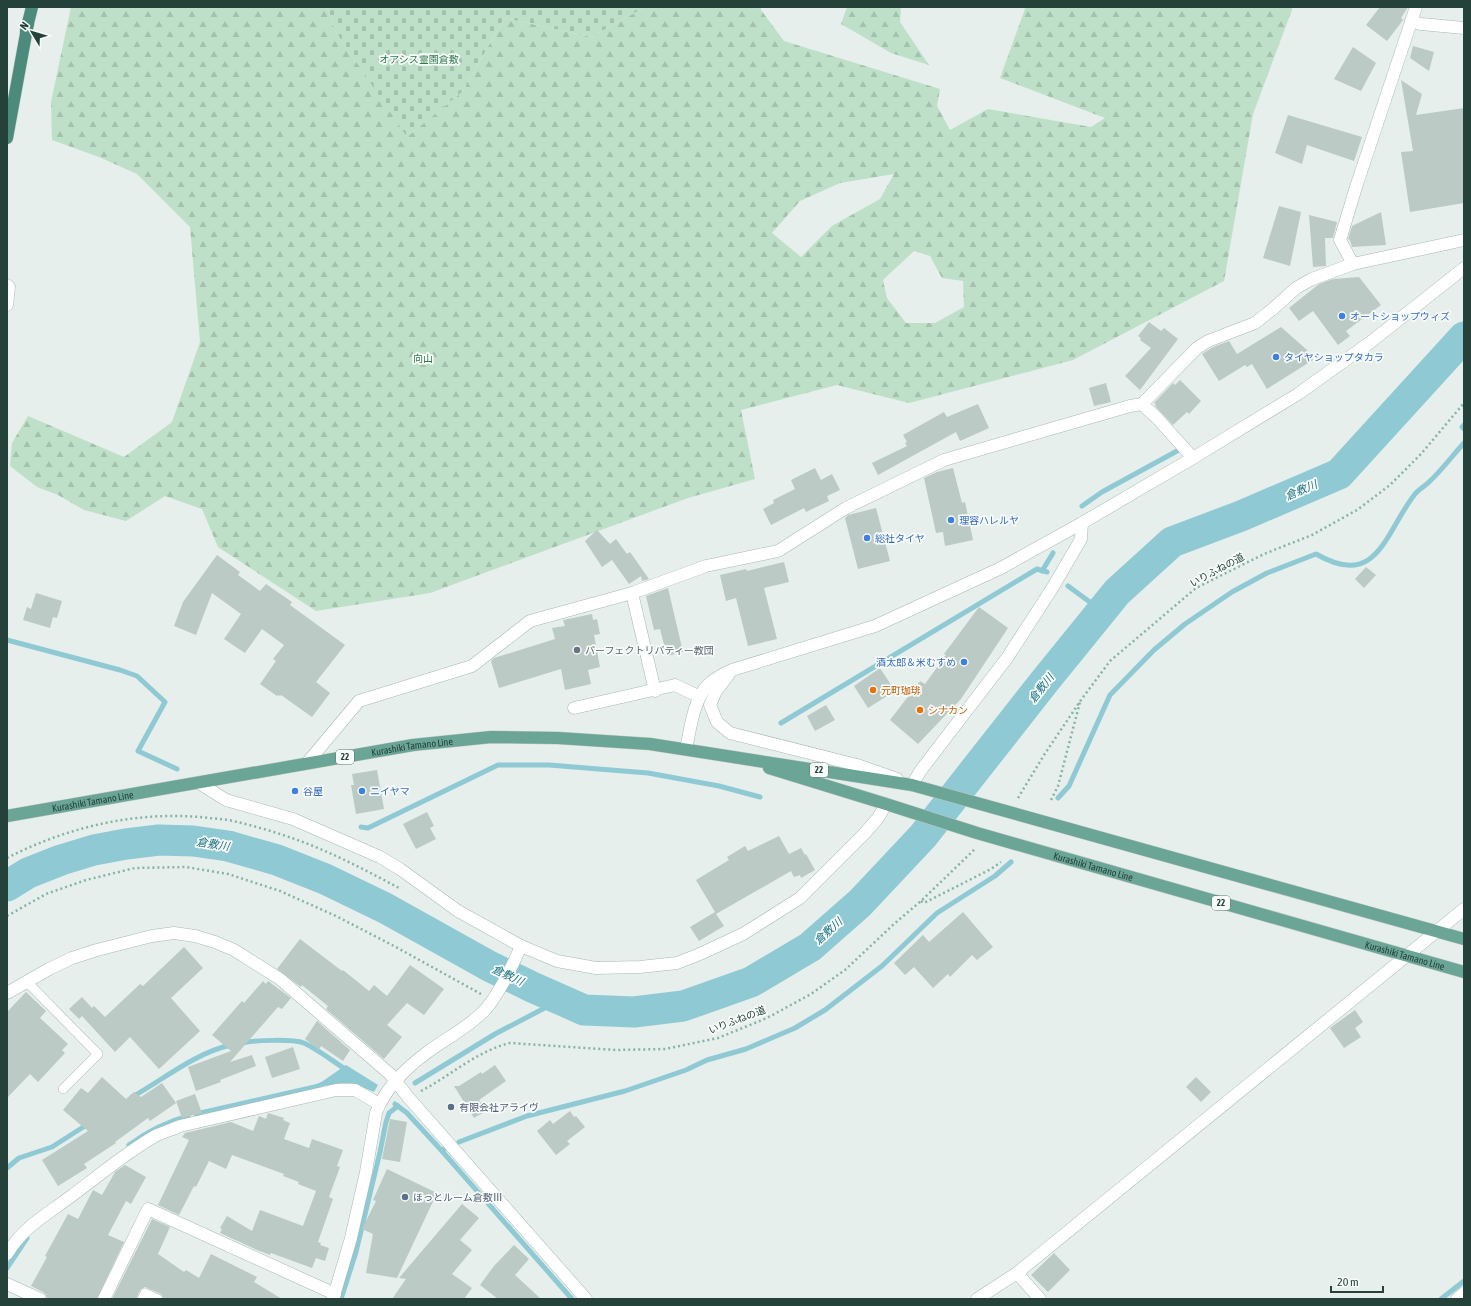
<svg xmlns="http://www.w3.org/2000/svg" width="1471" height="1306" font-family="'Asap Condensed','Noto Sans JP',sans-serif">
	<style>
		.forest { fill: url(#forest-firs); fill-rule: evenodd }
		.cemetery { fill: url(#cemetery-stones) }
		.water { fill: #8ec9d4 }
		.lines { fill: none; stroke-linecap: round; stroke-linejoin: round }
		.stream { stroke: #8ec9d4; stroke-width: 5 }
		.river { stroke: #8ec9d4; stroke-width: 31 }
		.building { fill: #bbcac4 }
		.service-casing { stroke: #a8b8b2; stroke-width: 10 }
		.minor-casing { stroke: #a8b8b2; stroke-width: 13 }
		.tertiary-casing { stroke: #a8b8b2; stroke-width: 13 }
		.primary-casing { stroke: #c2cac8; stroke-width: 13 }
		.trunk-casing { stroke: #c2cac8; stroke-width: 13 }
		.path { stroke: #86b3a5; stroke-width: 2.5; stroke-dasharray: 2 3; stroke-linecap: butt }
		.service { stroke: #fff; stroke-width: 9 }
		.minor { stroke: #fff; stroke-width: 12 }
		.tertiary { stroke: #fff; stroke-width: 12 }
		.primary { stroke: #6aa596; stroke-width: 12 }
		.trunk { stroke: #4c8a7c; stroke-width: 12 }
		.shop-dot { fill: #3f7fe0; stroke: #f7fbf9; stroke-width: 1.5 }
		.worship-dot { fill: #6b7280; stroke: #f7fbf9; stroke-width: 1.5 }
		.food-dot { fill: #e8710a; stroke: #f7fbf9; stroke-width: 1.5 }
		.service-dot { fill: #5c6f8a; stroke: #f7fbf9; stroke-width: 1.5 }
		.labels { text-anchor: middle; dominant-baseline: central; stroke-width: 3.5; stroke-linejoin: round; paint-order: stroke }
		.shield { fill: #f7fbf9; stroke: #637a73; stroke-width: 1 }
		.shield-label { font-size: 9px; font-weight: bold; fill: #24423a }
		.park-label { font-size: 10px; fill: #2d7a4b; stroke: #f7fbf9 }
		.shop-label { font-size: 10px; fill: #366cbe; stroke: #f7fbf9; text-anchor: start }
		.street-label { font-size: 10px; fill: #24423a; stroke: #f7fbf9 }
		.worship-label { font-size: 10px; fill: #5b616d; stroke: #f7fbf9; text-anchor: start }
		.food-label { font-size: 10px; fill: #c56008; stroke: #f7fbf9; text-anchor: start }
		.service-label { font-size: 10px; fill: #4e5e75; stroke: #f7fbf9; text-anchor: start }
		.water-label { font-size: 11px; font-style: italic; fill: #1c6f80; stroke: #f7fbf9 }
	</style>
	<defs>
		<pattern id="forest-firs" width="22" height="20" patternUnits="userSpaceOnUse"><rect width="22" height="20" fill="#bfe0c8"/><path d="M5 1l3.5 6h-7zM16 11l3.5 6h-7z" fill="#a4c1ad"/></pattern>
		<pattern id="cemetery-stones" width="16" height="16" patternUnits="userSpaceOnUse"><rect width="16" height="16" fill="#bfe0c8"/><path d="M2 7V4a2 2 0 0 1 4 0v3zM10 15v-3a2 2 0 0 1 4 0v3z" fill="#a4c1ad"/></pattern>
	</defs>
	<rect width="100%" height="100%" fill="#e6efeb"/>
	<g class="forest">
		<path d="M71,7H327L334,29L408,136L463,91L504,18L591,37L645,7H761V10L784,41L940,89L937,106L950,130L988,109L1091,127L1105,118L1000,78L1025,9L1024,7H1293L1253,114L1224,281L1073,360L909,403L837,385L741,410L755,479L688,498L430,593L316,611L218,547L202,509L165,496L126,521L84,510L58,495L37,487L10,466L12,443L28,416L124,457L172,422L200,342L190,227L137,174L99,157L52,140L51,102ZM894,174L880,199L832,226L801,257L772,233L800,201L840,183ZM914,251L930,256L942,278L963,281L964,307L935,323H906L887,298L883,280Z"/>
		<path d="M847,7H901L900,22L929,65L891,53L841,24Z"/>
	</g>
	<path class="cemetery" d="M327,7H645L591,37L504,18L463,91L407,137L334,29Z"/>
	<path class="water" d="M346,1065L378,1085L374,1092L352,1083H341L313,1088V1086L323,1081Z"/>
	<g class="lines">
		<g class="stream">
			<path d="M1464,425L1462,427L1464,429"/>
			<path d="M1082,506L1102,492L1177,451"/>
			<path d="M1042,571L1053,553"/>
			<path d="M1068,586L1102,611"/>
			<path d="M7,640L120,670L137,676L165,702L138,751L177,769"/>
			<path d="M781,723L1037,569L1047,572"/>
			<path d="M1058,798L1069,786L1110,695L1154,650L1185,624L1232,592L1267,573L1316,554C1378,590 1385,532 1415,494C1419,489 1425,486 1429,482C1442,470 1452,456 1464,443"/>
			<path d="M361,827L368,828L498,765H549L648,773L719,786L760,797"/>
			<path d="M243,1043C254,1040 293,1039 304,1043C319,1050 334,1062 348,1071"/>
			<path d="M415,1083L495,1034L560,1000"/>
			<path d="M132,1097C164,1079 195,1053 231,1045"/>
			<path d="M395,1104L407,1113L442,1151L444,1149"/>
			<path d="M196,1114L319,1086"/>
			<path d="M459,1142L527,1116L625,1091L686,1070L707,1060L746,1049L795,1028L825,1010L882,966L937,913L995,876L1011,862"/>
			<path d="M129,1145C147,1132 166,1122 188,1116"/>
			<path d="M442,1151L572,1299"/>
			<path d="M7,1168L19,1158L52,1147L88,1124"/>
			<path d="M7,1268L27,1238"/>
			<path d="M341,1299L356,1252L380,1152L386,1122L389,1113L398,1106"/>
			<path d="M1441,1299L1464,1281"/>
		</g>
		<path class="river" d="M7,886L28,873L61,860L94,850L126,844L159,840L193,841L228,846L277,860L325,879L385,908L489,966L532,987L584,1010L634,1012L683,1006L751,982L810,947L860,903L923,836L1044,682L1117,592L1172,542L1241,516L1339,474L1464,337"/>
	</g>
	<g class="building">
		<path d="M1380,7H1408L1401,18L1403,20L1387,41L1366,25Z"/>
		<path d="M1413,46L1434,52L1429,71L1410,58Z"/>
		<path d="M1353,47L1376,63L1361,91L1334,79Z"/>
		<path d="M1401,80L1422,94L1416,115L1464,108V203L1410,212L1401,152L1413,151Z"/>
		<path d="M1288,115L1362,137L1354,161L1307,145L1302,164L1275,153Z"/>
		<path d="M1279,206L1301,212L1290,266L1263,258Z"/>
		<path d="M1381,212L1386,245L1352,247L1350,240L1348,239L1352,226Z"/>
		<path d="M1309,215L1337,222L1333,238H1325L1326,266L1313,267Z"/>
		<path d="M1359,277L1381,305L1346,331L1350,336L1338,345L1313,311L1299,321L1289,308L1319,284L1333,279Z"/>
		<path d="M1149,322L1161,331L1164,328L1178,339L1140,390L1125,376L1151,348L1140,340L1141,338L1138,336Z"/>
		<path d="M1281,327L1307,350L1313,360L1267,389L1252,364L1247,367L1245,365L1219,381L1202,354L1213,347L1229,341L1237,354Z"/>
		<path d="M1180,380L1201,401L1189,414L1187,412L1173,425L1155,406L1156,405L1154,403L1173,383L1175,385Z"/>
		<path d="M1106,383L1111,402L1094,406L1089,388Z"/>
		<path d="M978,404L989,428L960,441L956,432L878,475L872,463L907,446L905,443L907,442L903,435L944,412L947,417Z"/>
		<path d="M815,468L821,480L832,474L840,490L827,496L829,501L806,512L804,508L771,525L763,509L774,503L773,500L795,489L791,480Z"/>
		<path d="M953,468L962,503L965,502L973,540L945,546L943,532L936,533L924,478L937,472Z"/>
		<path d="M876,508L890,561L858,569L845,518L848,515Z"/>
		<path d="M597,530L610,544L616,539L627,554L630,552L649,579L642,581L641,576L629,584L612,560L602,567L585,541Z"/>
		<path d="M217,555L240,572L238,575L260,591L266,584L292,602L290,605L345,645L316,682L330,693L312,717L281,695L280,696L278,695L277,696L260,684L276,661L273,659L284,645L262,629L245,653L224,639L241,614L212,593L196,635L174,626L183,602Z"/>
		<path d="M784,562L789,582L764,588L777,639L748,646L736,598L726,601L720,575L746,569L747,571Z"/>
		<path d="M1366,567L1376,575L1364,588L1355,579Z"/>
		<path d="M668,588L683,652L667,656L660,629L654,630L646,596Z"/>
		<path d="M36,593L62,601L57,618L53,617L50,628L23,620L27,607L31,609Z"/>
		<path d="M979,607L1008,628L961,699L918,744L890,720L920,681L925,684L946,655L944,654Z"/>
		<path d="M592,614L593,620L597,619L600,634L594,635L600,667L588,670L591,684L565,690L561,669L499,688L491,661L494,658L555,639L552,628L565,626L563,620Z"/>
		<path d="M880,668L895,691L868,708L854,686Z"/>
		<path d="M826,705L835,720L815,731L807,716Z"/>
		<path d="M377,770L384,809L356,814L351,785H354L352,774Z"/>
		<path d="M427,812L434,826L430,828L436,839L416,849L403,824Z"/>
		<path d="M779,836L789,854L801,848L805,855L806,854L815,870L801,878L800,875L794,877L791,871L716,914L724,926L699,941L690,927L715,912L696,880L729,860L727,857L745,846L748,851Z"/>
		<path d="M963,912L993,947L977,960L972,955L950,977L948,974L933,988L914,967L905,975L894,963L923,935L929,942Z"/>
		<path d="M300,939L342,971L343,970L369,991L374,985L387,996L410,965L444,989L424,1015L407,1003L387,1025L402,1037L384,1059L326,1009L328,1006L302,985L301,987L277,969Z"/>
		<path d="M184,947L203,968L171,998L200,1031L159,1069L130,1037L115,1052L82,1016L79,1019L69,1009L82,997L92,1008L94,1006L105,1017L140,984L143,986Z"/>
		<path d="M263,981L266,984L268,981L291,998L282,1009L278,1007L230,1062L252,1055L256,1066L220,1080L221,1082L196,1091L188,1067L231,1051L212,1035L242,1001L244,1003Z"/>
		<path d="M26,992L46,1011L40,1018L68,1044L62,1050L65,1053L38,1082L30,1074L7,1098V1012Z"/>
		<path d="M1355,1010L1363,1022L1355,1028L1361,1037L1344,1048L1330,1028Z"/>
		<path d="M317,1021L350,1050L343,1061L321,1046L319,1050L305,1039Z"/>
		<path d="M293,1047L300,1069L272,1078L265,1057Z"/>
		<path d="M495,1065L506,1081L479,1100L486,1111L474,1118L454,1086H459L481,1072L482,1074Z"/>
		<path d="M102,1077L126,1099L134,1092L141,1097L162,1083L176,1103L150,1121L148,1118L115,1142L116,1143L84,1164L87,1168L58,1186L42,1160L88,1131L63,1110L81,1088L88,1093Z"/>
		<path d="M1196,1077L1211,1092L1201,1102L1186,1087Z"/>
		<path d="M195,1094L202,1113L182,1118L176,1101Z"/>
		<path d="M570,1111L574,1117L576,1116L585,1127L567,1141L570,1144L556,1155L537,1131L550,1120L553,1124Z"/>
		<path d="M268,1113L284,1118L283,1120L290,1123L284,1139L309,1148L312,1139L343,1150L337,1166L340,1167L329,1197L333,1199L318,1242L321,1243L320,1245L329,1248L325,1261L316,1258L312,1268L271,1253L270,1255L257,1250L220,1233L222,1229L220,1228L227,1216L252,1231L260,1210L303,1226L316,1191L298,1184L299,1182L283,1176L284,1174L232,1155L226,1169L209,1161L196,1187L194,1186L179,1215L158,1205L189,1140L182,1137L185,1133L231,1122L253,1131L259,1116L266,1119Z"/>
		<path d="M390,1119L407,1122L400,1162L382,1159Z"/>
		<path d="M125,1165L146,1177L131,1204L126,1201L108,1235L124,1242L97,1299H47L46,1295L43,1292L31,1286L47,1257L45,1256L68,1214L78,1219L93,1190L102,1195L115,1172Z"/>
		<path d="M387,1169L437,1193L397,1278L366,1273L373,1234L362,1229L376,1201L373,1200Z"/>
		<path d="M462,1204L479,1218L460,1240L472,1250L452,1274L472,1288L464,1299H392L406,1279L399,1278Z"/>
		<path d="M152,1219L170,1227L158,1254L184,1272L186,1270L199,1278L211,1254L257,1277L254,1282L282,1299H164L161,1294L145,1287L140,1290L136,1299H112Z"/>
		<path d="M514,1245L529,1259L515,1275L541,1299H498L480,1285L494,1266Z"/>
		<path d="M1054,1253L1070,1270L1048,1292L1031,1275Z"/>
	</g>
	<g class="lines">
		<g class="service-casing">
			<g id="service">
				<path d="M27,982L98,1054L63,1089"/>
				<path d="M142,1299L145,1293L158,1299"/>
			</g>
		</g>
		<g class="minor-casing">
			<g id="minor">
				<path d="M1411,21L1421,24L1464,28"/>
				<path d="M1353,264L1340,240L1356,187L1416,7"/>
				<path d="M7,285L9,287L7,305"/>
				<path d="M1142,404L1197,348L1208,341L1255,323L1274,308L1296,288L1312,279L1353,264L1464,240"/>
				<path d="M632,593L655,691"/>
				<path d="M574,708L675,685L700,697"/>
				<path d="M307,763L359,701L472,666L530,621L632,593L706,566L778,551L846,508L944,460L1130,406L1142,404L1157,418L1193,458"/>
				<path d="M199,783L226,800L293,819L380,857L400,869L458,911L521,946L557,961L596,968L640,967L677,963L700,954L743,934L800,898L864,834L878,818L886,804"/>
				<path d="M912,785L921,770L1007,658L1053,587L1081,539L1082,523"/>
				<path d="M7,993L49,969L72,958L97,950L152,936L174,933L195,936L215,942L234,950L280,979L390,1074L408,1097L586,1299"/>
				<path d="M7,1254C23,1227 46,1215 70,1197C99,1176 126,1152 157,1135C164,1132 173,1129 180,1126L336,1090H355L379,1104"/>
				<path d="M1017,1273L1040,1299"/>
				<path d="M7,1284L40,1299"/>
				<path d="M104,1299L148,1209L335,1294"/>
				<path d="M333,1299L351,1238L366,1172L376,1113C385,1088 407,1067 429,1051C447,1038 467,1028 483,1012C497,998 513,965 521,946"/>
				<path d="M977,1299L1017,1273L1464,909"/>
				<path d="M1457,1299L1464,1293"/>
			</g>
		</g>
		<g class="tertiary-casing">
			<g id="tertiary">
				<path d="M729,674L716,691L710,705L717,722L730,733L857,765L897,779"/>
				<path d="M686,749C690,730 694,698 708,685C715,678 723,674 732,670L875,626L1001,568L1082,523L1193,458L1298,394L1372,341L1464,268"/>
			</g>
		</g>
		<g class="primary-casing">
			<g id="primary">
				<path id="s1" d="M769,768L886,804L977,833L1464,972"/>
				<path id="s2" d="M7,816L413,745L491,737L558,738L650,744L912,785L1464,939"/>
			</g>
		</g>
		<g class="trunk-casing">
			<g id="trunk">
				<path d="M26,31L32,7"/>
				<path d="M7,138L28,23"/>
			</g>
		</g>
		<g class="path">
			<path d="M1018,798L1044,755L1081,700L1110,661L1196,588L1264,554L1312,535L1357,510L1390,485L1421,454L1464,403"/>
			<path d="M1051,800L1058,786L1080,702"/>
			<path d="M7,858C69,826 140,810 209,818C217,819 225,819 233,821C268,829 304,841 336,856C358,866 380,878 401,889"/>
			<path d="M921,901L924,903L991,869L1001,862"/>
			<path d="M7,916L46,894L86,880L135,868L186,867L228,874L280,891L336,916L394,946L481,994"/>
			<path d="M421,1091C450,1076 477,1051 510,1043L616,1050L665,1049L718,1038L767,1018L811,994L845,970L894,924L921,901L976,848"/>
		</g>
		<use href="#service" class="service"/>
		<use href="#minor" class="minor"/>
		<use href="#tertiary" class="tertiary"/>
		<use href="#primary" class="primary"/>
		<use href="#trunk" class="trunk"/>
	</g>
	<g class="shop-dot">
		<circle cx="1342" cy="316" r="4"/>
		<circle cx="1276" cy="357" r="4"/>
		<circle cx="951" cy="520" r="4"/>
		<circle cx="867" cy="538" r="4"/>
		<circle cx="964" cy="662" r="4"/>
		<circle cx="295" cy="791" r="4"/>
		<circle cx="362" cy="791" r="4"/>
	</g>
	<circle class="worship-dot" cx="577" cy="650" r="4"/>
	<g class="food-dot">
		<circle cx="873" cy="690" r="4"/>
		<circle cx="920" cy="710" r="4"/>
	</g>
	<g class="service-dot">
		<circle cx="451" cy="1107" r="4"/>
		<circle cx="405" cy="1197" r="4"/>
	</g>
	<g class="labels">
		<g class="shield">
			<rect x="336" y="750" width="18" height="14" rx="3"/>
			<rect x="810" y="763" width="18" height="14" rx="3"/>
			<rect x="1212" y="896" width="18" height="14" rx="3"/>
		</g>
		<g class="shield-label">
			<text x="345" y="757">22</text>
			<text x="819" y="770">22</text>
			<text x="1221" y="903">22</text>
		</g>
		<g class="park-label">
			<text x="419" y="59">オアシス霊園倉敷</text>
			<text x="423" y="358">向山</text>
		</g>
		<g class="shop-label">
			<text x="1350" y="316">オートショップウィズ</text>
			<text x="1284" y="357">タイヤショップタカラ</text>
			<text x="959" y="520">理容ハレルヤ</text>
			<text x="875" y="538">総社タイヤ</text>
			<text x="956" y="662" text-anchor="end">酒太郎＆米むすめ</text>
			<text x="303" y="791">谷屋</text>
			<text x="370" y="791">ニイヤマ</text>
		</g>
		<g class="street-label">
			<text transform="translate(1217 570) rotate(-28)">いりふねの道</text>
			<text stroke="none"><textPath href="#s2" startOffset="411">Kurashiki Tamano Line</textPath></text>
			<text stroke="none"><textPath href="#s2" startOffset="87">Kurashiki Tamano Line</textPath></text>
			<text stroke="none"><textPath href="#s1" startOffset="339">Kurashiki Tamano Line</textPath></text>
			<text stroke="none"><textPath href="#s1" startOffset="663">Kurashiki Tamano Line</textPath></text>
			<text transform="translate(737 1020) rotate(-21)">いりふねの道</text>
		</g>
		<g class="worship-label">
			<text x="585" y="650">パーフェクトリバティー教団</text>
		</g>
		<g class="food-label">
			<text x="881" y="690">元町珈琲</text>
			<text x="928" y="710">シナカン</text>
		</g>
		<g class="service-label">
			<text x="459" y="1107">有限会社アライヴ</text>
			<text x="413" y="1197">ほっとルーム倉敷Ⅲ</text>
		</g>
		<g class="water-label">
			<text transform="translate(1301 490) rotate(-23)">倉敷川</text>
			<text transform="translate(1041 688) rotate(-52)">倉敷川</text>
			<text transform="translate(213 844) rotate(9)">倉敷川</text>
			<text transform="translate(828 931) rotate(-42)">倉敷川</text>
			<text transform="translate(508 975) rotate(25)">倉敷川</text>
		</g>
	</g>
	<rect width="1471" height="1306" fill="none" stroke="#24423a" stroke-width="16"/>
	<g transform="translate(32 32) rotate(308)" stroke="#f7fbf9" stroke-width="3" paint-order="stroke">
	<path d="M0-3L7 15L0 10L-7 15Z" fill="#24423a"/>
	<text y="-6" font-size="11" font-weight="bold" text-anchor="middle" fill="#24423a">N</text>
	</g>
	<path d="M1331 1286v6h52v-6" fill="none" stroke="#24423a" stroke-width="2"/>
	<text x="1337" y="1286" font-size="12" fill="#24423a" stroke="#f7fbf9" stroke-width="3" paint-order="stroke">20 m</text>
</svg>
